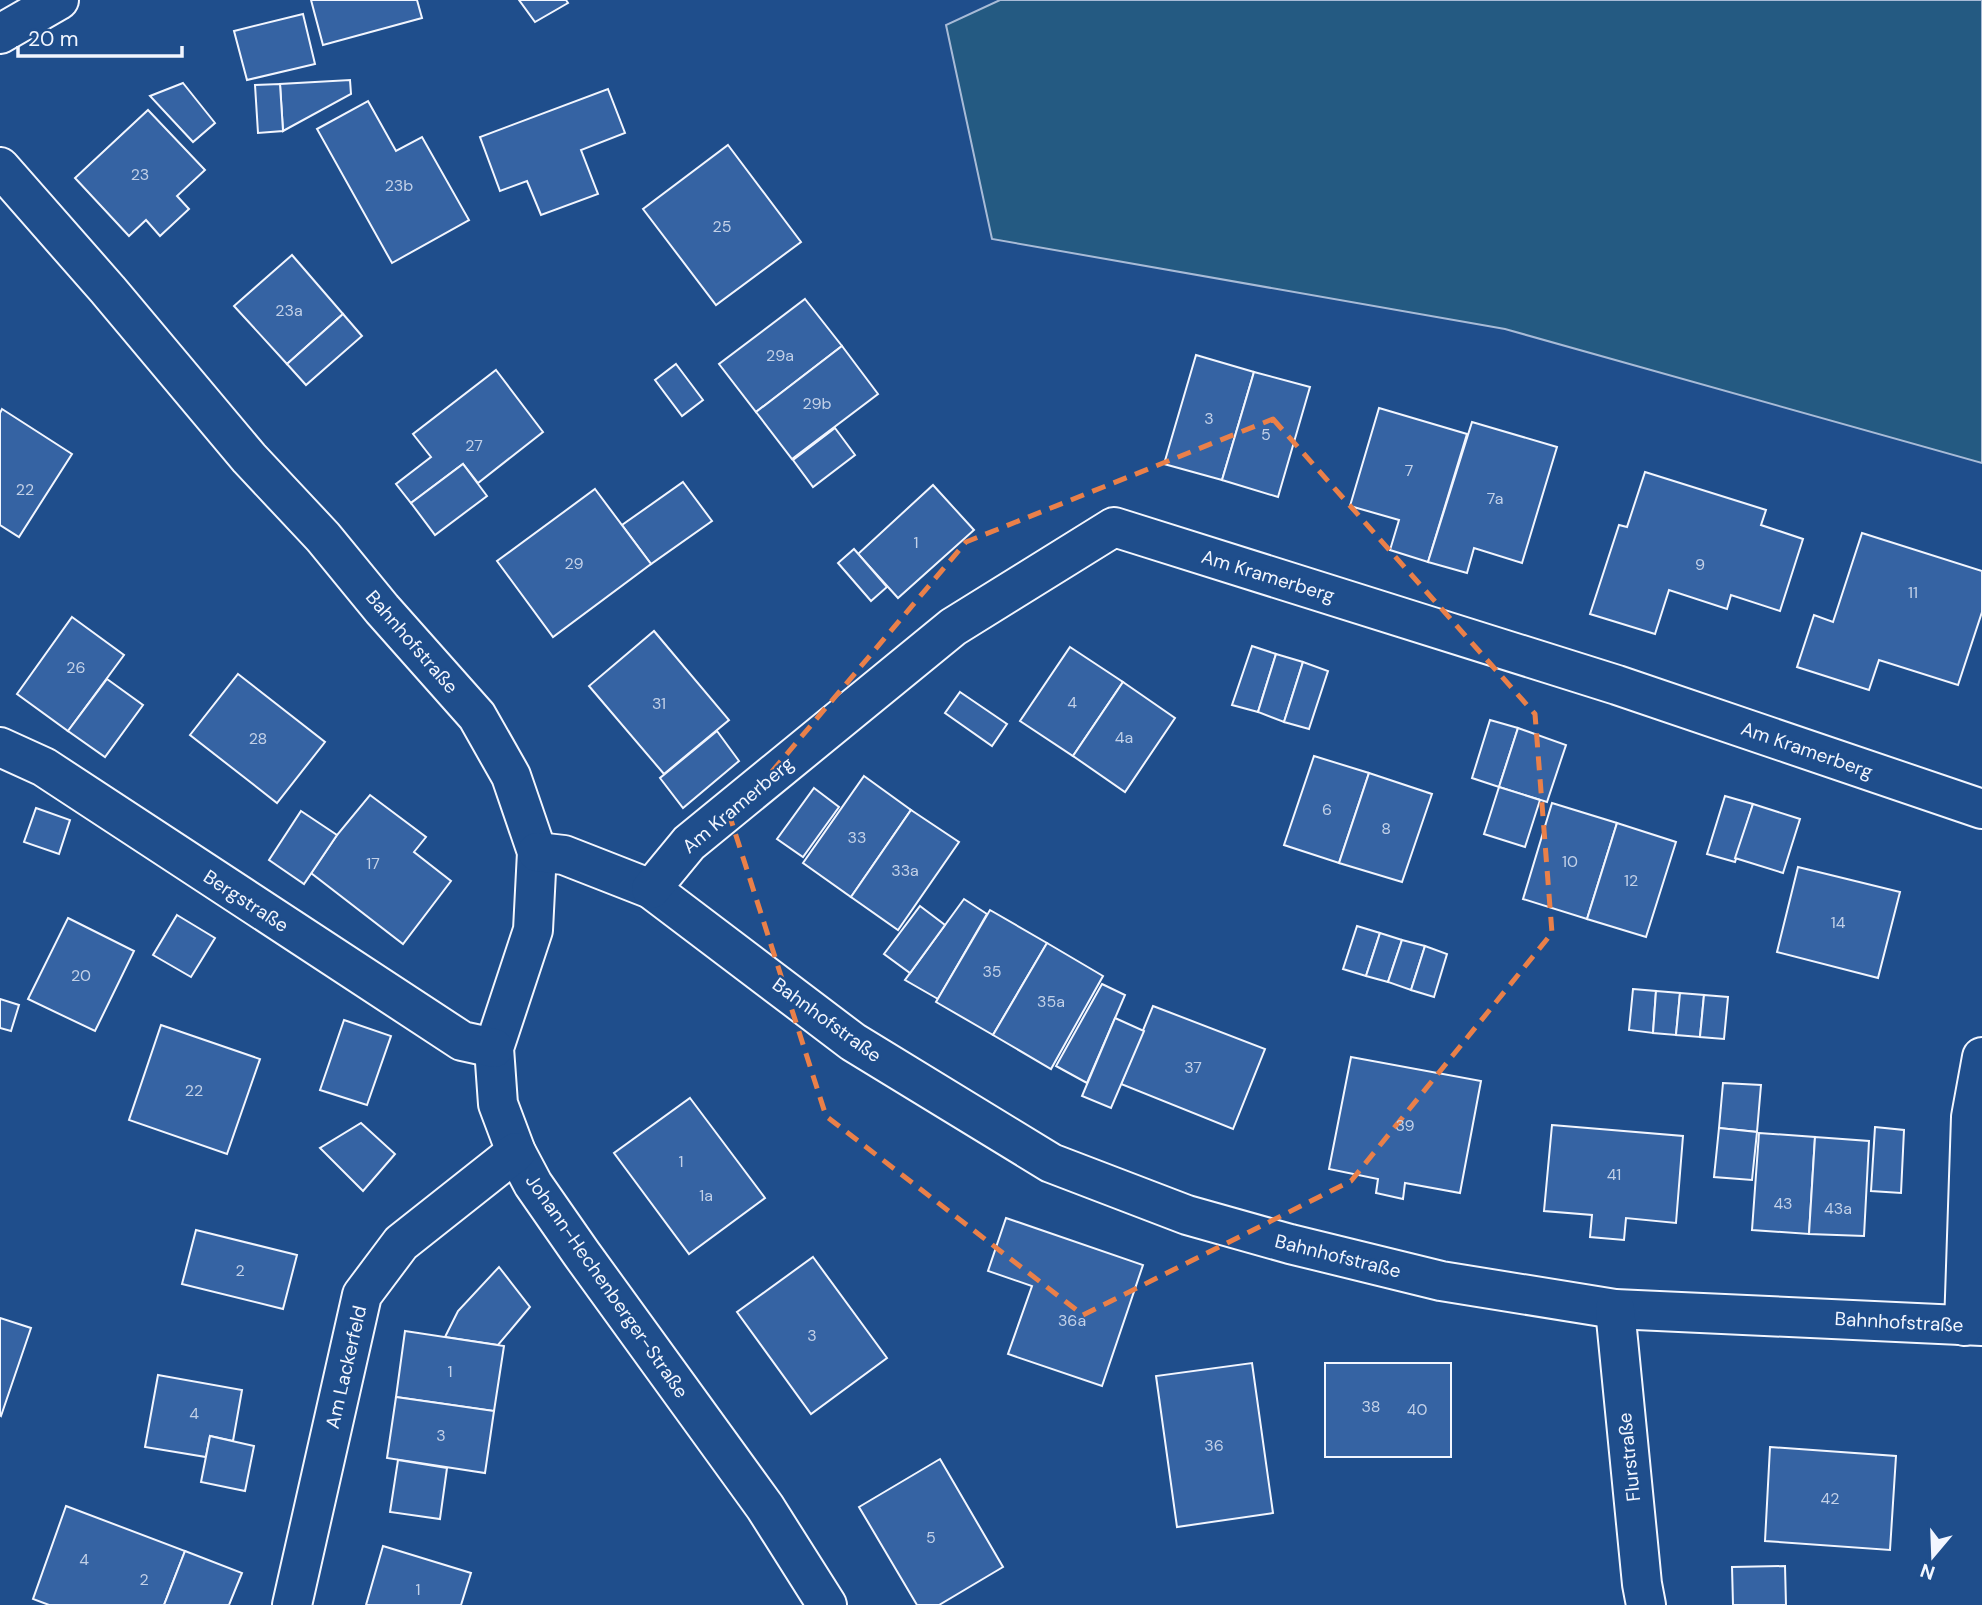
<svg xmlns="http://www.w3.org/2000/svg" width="1982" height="1605" font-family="'DM Sans',sans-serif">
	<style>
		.green { fill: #245a82; stroke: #a8bbd7; stroke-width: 2 }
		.building { fill: #3563a3; stroke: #f2f6ff; stroke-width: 2 }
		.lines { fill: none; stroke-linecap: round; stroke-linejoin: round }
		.minor-casing { stroke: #f2f6ff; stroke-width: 42 }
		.minor { stroke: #1f4e8c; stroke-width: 38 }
		.marked { fill: none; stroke: #ea8049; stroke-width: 5; stroke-dasharray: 14 9; stroke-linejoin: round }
		.labels { text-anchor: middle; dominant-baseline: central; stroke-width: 5; stroke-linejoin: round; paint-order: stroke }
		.number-label { font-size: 16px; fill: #c3d1e8 }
		.street-label { font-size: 19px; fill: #f2f6ff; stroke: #1f4e8c }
	</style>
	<rect width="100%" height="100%" fill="#1f4e8c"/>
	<path class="green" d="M1000,0H1982V463L1505,329L992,239L946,25Z"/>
	<g class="building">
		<path d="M311,0H417L422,18L323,45Z"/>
		<path d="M519,0H566L568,3L535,22Z"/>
		<path d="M303,14L315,64L247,80L234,31Z"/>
		<path d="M350,80L351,94L283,131L280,84Z"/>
		<path d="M183,83L215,123L193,142L150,96Z"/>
		<path d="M280,84L283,131L258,133L255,85Z"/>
		<path d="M608,89L625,133L581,150L598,194L541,215L527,181L500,191L480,137Z"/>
		<path d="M368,101L396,151L422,137L469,220L392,263L317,129Z"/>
		<path d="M148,110L205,170L177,196L189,209L160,236L146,220L129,236L75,178Z"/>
		<path d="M728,145L801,242L716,305L643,209Z"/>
		<path d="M292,255L343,314L287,364L234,306Z"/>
		<path d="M805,299L842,346L756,412L719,364Z"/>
		<path d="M343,314L362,336L306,385L287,364Z"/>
		<path d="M842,346L878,394L792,459L756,412Z"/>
		<path d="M1196,355L1254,372L1222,480L1164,464Z"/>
		<path d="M676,364L703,400L682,416L655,380Z"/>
		<path d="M496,370L543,432L478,483L463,464L411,503L396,484L431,457L413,434Z"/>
		<path d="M1254,372L1310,387L1278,497L1222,480Z"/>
		<path d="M1379,408L1467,434L1428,562L1390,550L1399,520L1350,506Z"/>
		<path d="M2,409L72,454L19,537L0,525V413Z"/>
		<path d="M1472,422L1557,447L1522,563L1474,548L1467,573L1428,562Z"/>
		<path d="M835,428L855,455L813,487L793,460Z"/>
		<path d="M463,464L487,496L435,535L411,503Z"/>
		<path d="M1645,472L1766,510L1761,525L1803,539L1780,611L1731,595L1727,609L1669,590L1655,634L1590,614L1619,525L1627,527Z"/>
		<path d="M683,482L712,521L651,564L622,525Z"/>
		<path d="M933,485L974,530L898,598L858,554Z"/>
		<path d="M595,489L651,564L553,637L497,561Z"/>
		<path d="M1862,533L1982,571V612L1958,685L1879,660L1869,690L1797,667L1814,615L1833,622Z"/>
		<path d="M854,549L887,587L871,601L838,563Z"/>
		<path d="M72,617L124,655L68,731L17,694Z"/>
		<path d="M654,631L729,720L664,774L589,686Z"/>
		<path d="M1252,646L1276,654L1258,712L1232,705Z"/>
		<path d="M1070,647L1123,682L1073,756L1020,721Z"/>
		<path d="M1276,654L1303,662L1284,722L1258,712Z"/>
		<path d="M1303,662L1328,671L1309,729L1284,722Z"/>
		<path d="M238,674L325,742L277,803L190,735Z"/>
		<path d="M107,679L143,705L105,757L68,731Z"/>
		<path d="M1123,682L1175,718L1125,792L1073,756Z"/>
		<path d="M960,692L1007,724L992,746L945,713Z"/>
		<path d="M1490,720L1518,728L1499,787L1472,778Z"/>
		<path d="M1518,728L1566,745L1547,802L1499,787Z"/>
		<path d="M717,731L739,761L683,808L660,778Z"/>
		<path d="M1314,756L1369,773L1339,863L1284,845Z"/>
		<path d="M1369,773L1432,794L1402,882L1339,863Z"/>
		<path d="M864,776L911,810L851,897L803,863Z"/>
		<path d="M1499,787L1540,800L1525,847L1484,834Z"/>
		<path d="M814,788L839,807L803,857L777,839Z"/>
		<path d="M370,795L426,837L414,852L451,881L403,944L311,873L337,835Z"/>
		<path d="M1725,796L1753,804L1735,862L1707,854Z"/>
		<path d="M1552,803L1617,823L1587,919L1523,899Z"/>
		<path d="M1753,804L1800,819L1783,873L1735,858Z"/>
		<path d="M36,808L70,820L59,854L24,842Z"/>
		<path d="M911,810L959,842L898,930L851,897Z"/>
		<path d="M301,811L337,835L304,884L269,860Z"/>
		<path d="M1617,823L1676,842L1646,937L1587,919Z"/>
		<path d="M1798,867L1900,892L1878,978L1777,952Z"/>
		<path d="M964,899L987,914L938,999L905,980Z"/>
		<path d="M920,906L945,925L910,973L884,954Z"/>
		<path d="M990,910L1047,943L993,1035L936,1002Z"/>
		<path d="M177,915L215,938L191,977L153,955Z"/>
		<path d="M68,918L134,951L95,1031L28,999Z"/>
		<path d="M1357,926L1380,933L1366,976L1343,969Z"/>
		<path d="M1380,933L1402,940L1388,982L1366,976Z"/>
		<path d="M1402,940L1425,946L1411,990L1388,982Z"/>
		<path d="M1047,943L1103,976L1051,1069L993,1035Z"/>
		<path d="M1425,946L1447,954L1434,997L1411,990Z"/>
		<path d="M1102,984L1125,995L1087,1083L1056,1066Z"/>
		<path d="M1633,989L1656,991L1653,1033L1629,1030Z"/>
		<path d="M1656,991L1680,993L1676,1035L1653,1033Z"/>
		<path d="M1680,993L1704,995L1700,1037L1676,1035Z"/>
		<path d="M1704,995L1728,997L1724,1039L1700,1037Z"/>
		<path d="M0,999L19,1005L11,1031L0,1028Z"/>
		<path d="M1153,1006L1265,1049L1233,1129L1121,1084Z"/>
		<path d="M1115,1018L1144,1031L1111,1108L1082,1096Z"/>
		<path d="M344,1020L391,1036L367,1105L320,1090Z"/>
		<path d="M161,1025L260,1059L227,1154L129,1120Z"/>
		<path d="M1351,1057L1481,1081L1460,1193L1405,1183L1403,1199L1376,1193L1378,1179L1329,1169Z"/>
		<path d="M1723,1083L1761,1085L1757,1132L1719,1128Z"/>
		<path d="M690,1098L765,1198L689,1254L614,1153Z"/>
		<path d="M361,1123L395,1154L363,1191L320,1148Z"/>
		<path d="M1552,1125L1683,1136L1676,1223L1626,1218L1624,1240L1590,1237L1592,1215L1544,1211Z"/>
		<path d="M1875,1127L1904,1130L1901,1193L1871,1191Z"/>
		<path d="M1719,1128L1757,1132L1752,1180L1714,1177Z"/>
		<path d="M1759,1133L1815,1137L1809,1234L1752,1230Z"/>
		<path d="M1815,1137L1869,1141L1864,1236L1809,1234Z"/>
		<path d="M1006,1218L1143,1265L1102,1386L1008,1354L1032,1286L988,1271Z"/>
		<path d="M196,1230L297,1255L283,1309L182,1284Z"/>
		<path d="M813,1257L887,1358L811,1414L737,1312Z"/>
		<path d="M499,1267L530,1307L498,1345L445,1337L458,1311Z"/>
		<path d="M0,1318L31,1328L1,1416L0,1415Z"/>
		<path d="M405,1331L504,1346L494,1411L396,1397Z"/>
		<path d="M1252,1363L1273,1513L1177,1527L1156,1376Z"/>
		<rect x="1325" y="1363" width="126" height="94"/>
		<path d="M158,1375L242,1390L233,1441L210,1436L206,1457L145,1447Z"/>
		<path d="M396,1397L494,1411L485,1473L387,1458Z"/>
		<path d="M210,1436L254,1446L245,1491L201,1482Z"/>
		<path d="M1770,1447L1896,1456L1890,1550L1765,1541Z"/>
		<path d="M940,1459L1003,1567L939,1605H917L859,1507Z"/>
		<path d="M398,1460L447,1468L440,1519L390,1512Z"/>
		<path d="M66,1506L185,1551L164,1605H49L33,1599Z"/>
		<path d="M383,1546L471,1573L461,1605H366Z"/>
		<path d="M185,1551L242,1573L229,1605H164Z"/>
		<path d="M1785,1566L1786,1605H1733L1732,1567Z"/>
	</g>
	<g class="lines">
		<g class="minor-casing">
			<g id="minor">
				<path d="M0,34L59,0"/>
				<path d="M0,167L108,290L249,458L323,537L382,609L477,716L511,776L537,852L533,930L494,1048L498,1104L516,1152L533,1184L581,1253L765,1507L827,1605"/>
				<path d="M0,747L44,767L462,1041L494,1048"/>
				<path d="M537,852L564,855L651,889L853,1042L1051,1163L1187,1215L1290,1244L1441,1281L1615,1309L1982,1326"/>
				<path d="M651,889L689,843L953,627L1114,527L1617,685L1982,809"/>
				<path d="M1615,1309L1642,1584L1646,1605"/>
				<path d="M1964,1326L1971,1117L1982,1057"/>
				<path d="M292,1605L362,1295L401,1243L516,1152"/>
			</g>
		</g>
		<use href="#minor" class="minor"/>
	</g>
	<path class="marked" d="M1273,419L1535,714L1552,933L1351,1181L1083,1315L826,1116L731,820L966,542Z"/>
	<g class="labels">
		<g class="number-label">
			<text x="140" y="174">23</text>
			<text x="399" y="185">23b</text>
			<text x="722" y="226">25</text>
			<text x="289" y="310">23a</text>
			<text x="780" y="355">29a</text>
			<text x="817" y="403">29b</text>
			<text x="1209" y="418">3</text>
			<text x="1266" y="434">5</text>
			<text x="474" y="445">27</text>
			<text x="1409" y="470">7</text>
			<text x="25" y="489">22</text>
			<text x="1495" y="498">7a</text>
			<text x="916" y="542">1</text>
			<text x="574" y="563">29</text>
			<text x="1700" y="564">9</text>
			<text x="1913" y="592">11</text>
			<text x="76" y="667">26</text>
			<text x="1072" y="702">4</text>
			<text x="659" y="703">31</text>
			<text x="1124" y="737">4a</text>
			<text x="258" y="738">28</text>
			<text x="1327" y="809">6</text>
			<text x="1386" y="828">8</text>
			<text x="857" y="837">33</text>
			<text x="1570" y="861">10</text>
			<text x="373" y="863">17</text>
			<text x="905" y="870">33a</text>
			<text x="1631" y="880">12</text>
			<text x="1838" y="922">14</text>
			<text x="992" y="971">35</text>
			<text x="81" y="975">20</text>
			<text x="1051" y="1001">35a</text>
			<text x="1193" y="1067">37</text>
			<text x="194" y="1090">22</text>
			<text x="1405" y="1125">39</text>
			<text x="681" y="1161">1</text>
			<text x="1614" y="1174">41</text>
			<text x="706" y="1195">1a</text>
			<text x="1783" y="1203">43</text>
			<text x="1838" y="1208">43a</text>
			<text x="240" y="1270">2</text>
			<text x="1072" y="1320">36a</text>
			<text x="812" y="1335">3</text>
			<text x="450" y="1371">1</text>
			<text x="1371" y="1406">38</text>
			<text x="1417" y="1409">40</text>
			<text x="194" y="1413">4</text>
			<text x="441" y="1435">3</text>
			<text x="1214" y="1445">36</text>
			<text x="1830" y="1498">42</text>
			<text x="931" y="1537">5</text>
			<text x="84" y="1559">4</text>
			<text x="144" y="1579">2</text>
			<text x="418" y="1589">1</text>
		</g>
		<g class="street-label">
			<text transform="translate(1268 576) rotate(17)">Am Kramerberg</text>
			<text transform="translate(412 642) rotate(49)">Bahnhofstraße</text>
			<text transform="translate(1807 750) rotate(19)">Am Kramerberg</text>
			<text transform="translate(738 805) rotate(-40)">Am Kramerberg</text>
			<text transform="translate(246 901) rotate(33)">Bergstraße</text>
			<text transform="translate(827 1020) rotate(36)">Bahnhofstraße</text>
			<text transform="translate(1338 1256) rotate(14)">Bahnhofstraße</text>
			<text transform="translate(607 1286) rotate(55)">Johann-Hechenberger-Straße</text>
			<text transform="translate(1899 1322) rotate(3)">Bahnhofstraße</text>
			<text transform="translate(346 1367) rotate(-77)">Am Lackerfeld</text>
			<text transform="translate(1629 1457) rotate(-96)">Flurstraße</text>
		</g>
	</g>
	<g transform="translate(1933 1556) rotate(199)" stroke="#1f4e8c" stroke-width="5" paint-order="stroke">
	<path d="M0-5L12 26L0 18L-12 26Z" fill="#f2f6ff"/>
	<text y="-10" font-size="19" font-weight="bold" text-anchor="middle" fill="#f2f6ff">N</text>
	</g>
	<path d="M18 46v10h164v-10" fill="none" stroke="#f2f6ff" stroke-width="3.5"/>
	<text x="28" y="46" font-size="21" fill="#f2f6ff" stroke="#1f4e8c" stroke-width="5" paint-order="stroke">20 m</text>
</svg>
